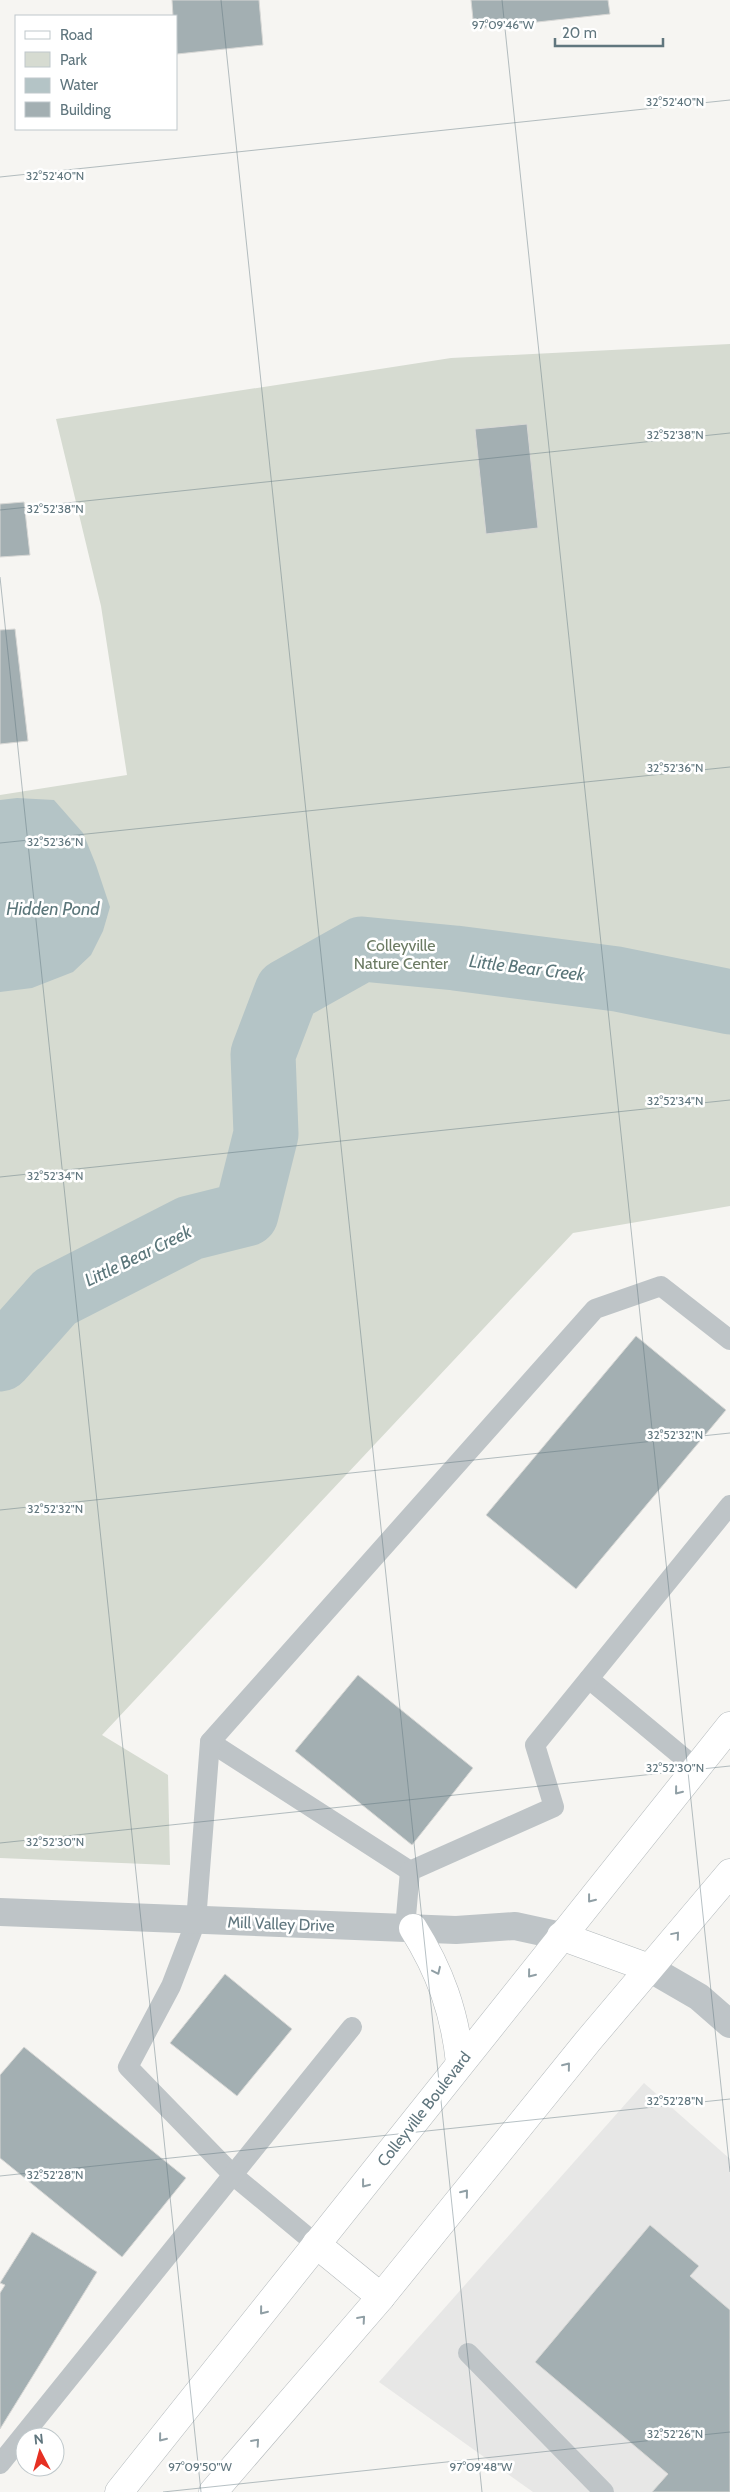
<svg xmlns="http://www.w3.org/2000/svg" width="730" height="2492" font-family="Cabin,sans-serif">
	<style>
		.built { fill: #e7e7e6 }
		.green { fill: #d6dbd1 }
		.water { fill: #b4c4c6 }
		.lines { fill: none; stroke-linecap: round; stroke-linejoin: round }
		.river { stroke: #b4c4c6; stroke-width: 65 }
		.building { fill: #a3afb2; stroke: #d7d7d5 }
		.primary-casing { stroke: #b2b8bb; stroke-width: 29 }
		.service { stroke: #bec4c7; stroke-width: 20 }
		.minor { stroke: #bec4c7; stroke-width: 28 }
		.tertiary { stroke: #bec4c7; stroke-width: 28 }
		.primary { stroke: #fff; stroke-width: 28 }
		.oneway { stroke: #909fa5 }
		.ticks { fill: none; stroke: #60767e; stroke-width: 1; stroke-opacity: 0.45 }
		.labels { text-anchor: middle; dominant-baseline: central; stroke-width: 5; stroke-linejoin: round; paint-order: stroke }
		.park-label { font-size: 16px; fill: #6c7b63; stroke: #fff }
		.street-label { font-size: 16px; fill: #60767e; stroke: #fff }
		.water-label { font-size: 18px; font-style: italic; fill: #5b767a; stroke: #fff }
		.ticks-label { font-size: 12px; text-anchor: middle; fill: #60767e; stroke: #fff; stroke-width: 5; stroke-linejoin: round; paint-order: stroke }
	</style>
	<rect width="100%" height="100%" fill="#f6f5f2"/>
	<path class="built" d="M644,2083L730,2159V2492H533L379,2382Z"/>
	<path class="green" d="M730,344V1206L573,1233L102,1735L168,1775L170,1865L0,1858V795L127,775L101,606L56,419L451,358Z"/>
	<path class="water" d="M17,798L54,800L83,833L96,865L110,907L103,931L91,955L73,972L32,988L0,992V800Z"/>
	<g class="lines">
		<path class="river" d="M0,1359L55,1297L190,1228L246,1214L266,1134L263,1054L287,991L362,949L455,958L617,979L730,1002"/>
	</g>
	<g class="building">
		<path d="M172,0H259L263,45L177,54L176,16H173Z"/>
		<path d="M471,0H608L610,14L474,29Z"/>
		<path d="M527,424L538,528L486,534L475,429Z"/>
		<path d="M24,502L30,555L0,557V504Z"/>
		<path d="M15,629L28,741L0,744V630Z"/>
		<path d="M636,1336L726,1410L576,1589L486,1515Z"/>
		<path d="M358,1675L473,1768L412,1845L295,1751Z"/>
		<path d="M225,1974L292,2029L237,2096L170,2043Z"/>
		<path d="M24,2047L186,2178L122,2257L0,2158V2075Z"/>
		<path d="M650,2225L699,2266L690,2276L730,2310V2492H652L668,2474L535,2362Z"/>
		<path d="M32,2232L97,2272L0,2429V2293L5,2285L0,2283Z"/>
	</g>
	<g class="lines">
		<g class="primary-casing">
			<g id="primary">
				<path d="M413,1928C440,1971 455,2013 460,2063"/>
				<path d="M561,1936L649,1968"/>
				<path d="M316,2244L381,2297"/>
				<path d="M119,2492L730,1726"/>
				<path d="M213,2492L381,2297L588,2041L730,1873"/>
			</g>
		</g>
		<g class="service">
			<path d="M589,1679L696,1768"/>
			<path d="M210,1742L410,1871"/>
			<path d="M405,1928L410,1871L554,1807L535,1745L730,1505"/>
			<path d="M316,2244L234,2176L128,2067L171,1986L196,1921L210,1742L595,1309L661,1286L730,1340"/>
			<path d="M468,2353L604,2492"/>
			<path d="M0,2464L352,2027"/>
		</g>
		<path class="minor" d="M0,1912L456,1930L515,1926L561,1936"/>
		<path class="tertiary" d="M649,1968L699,1997L730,2024"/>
		<use href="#primary" class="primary"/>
	</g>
	<defs><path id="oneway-chevron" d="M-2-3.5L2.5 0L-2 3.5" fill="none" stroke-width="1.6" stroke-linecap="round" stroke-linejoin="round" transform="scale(1.25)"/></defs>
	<g class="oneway">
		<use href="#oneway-chevron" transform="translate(678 1791) rotate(129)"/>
		<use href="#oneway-chevron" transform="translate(591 1899) rotate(128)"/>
		<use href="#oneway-chevron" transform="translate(676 1935) rotate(-50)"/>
		<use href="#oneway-chevron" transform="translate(437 1971) rotate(65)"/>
		<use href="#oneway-chevron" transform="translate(531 1974) rotate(129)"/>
		<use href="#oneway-chevron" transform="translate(567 2066) rotate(-51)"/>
		<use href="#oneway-chevron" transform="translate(365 2184) rotate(128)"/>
		<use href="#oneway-chevron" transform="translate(465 2193) rotate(-51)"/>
		<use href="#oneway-chevron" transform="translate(263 2311) rotate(129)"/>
		<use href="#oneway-chevron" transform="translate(362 2319) rotate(-49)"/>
		<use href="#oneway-chevron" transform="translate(162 2438) rotate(129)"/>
		<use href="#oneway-chevron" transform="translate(256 2442) rotate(-49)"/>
	</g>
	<path class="ticks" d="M221,0L482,2492M502,0L730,2172M0,177L730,100M0,510L730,433M0,577L201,2492M0,843L730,767M0,1177L730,1100M0,1510L730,1433M0,1843L730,1766M0,2176L730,2099M163,2492L730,2432"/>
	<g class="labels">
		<g class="park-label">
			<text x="401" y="945">Colleyville<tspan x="401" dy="18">Nature Center</tspan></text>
		</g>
		<g class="street-label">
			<text transform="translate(281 1924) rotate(2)">Mill Valley Drive</text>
			<text transform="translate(424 2109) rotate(-52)">Colleyville Boulevard</text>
		</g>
		<g class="water-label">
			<text x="53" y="909">Hidden Pond</text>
			<text transform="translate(527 968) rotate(7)">Little Bear Creek</text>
			<text transform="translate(138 1256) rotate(-26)">Little Bear Creek</text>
		</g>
	</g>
	<g class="ticks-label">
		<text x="503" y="29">97°09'46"W</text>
		<text x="675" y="106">32°52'40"N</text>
		<text x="55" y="180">32°52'40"N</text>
		<text x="675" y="439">32°52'38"N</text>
		<text x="55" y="513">32°52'38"N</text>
		<text x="675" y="772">32°52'36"N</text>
		<text x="55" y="846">32°52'36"N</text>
		<text x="675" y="1105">32°52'34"N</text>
		<text x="55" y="1180">32°52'34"N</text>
		<text x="675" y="1439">32°52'32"N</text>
		<text x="55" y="1513">32°52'32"N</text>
		<text x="675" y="1772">32°52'30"N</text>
		<text x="55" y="1846">32°52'30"N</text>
		<text x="675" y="2105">32°52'28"N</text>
		<text x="55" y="2179">32°52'28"N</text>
		<text x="675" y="2438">32°52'26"N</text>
		<text x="200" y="2471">97°09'50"W</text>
		<text x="481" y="2471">97°09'48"W</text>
	</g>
	<rect x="15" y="15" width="162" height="115" fill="#ffffff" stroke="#bfc8cb"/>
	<rect x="25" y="31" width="25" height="8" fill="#ffffff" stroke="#bfc8cb"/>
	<text x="60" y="40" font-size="15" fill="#60767e">Road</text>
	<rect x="25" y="52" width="25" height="15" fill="#d6dbd1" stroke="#bfc8cb"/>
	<text x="60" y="65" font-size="15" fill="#60767e">Park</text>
	<rect x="25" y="78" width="25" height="15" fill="#b4c4c6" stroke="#bfc8cb"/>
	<text x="60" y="90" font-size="15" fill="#60767e">Water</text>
	<rect x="25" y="102" width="25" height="15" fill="#a3afb2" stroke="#bfc8cb"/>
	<text x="60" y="115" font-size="15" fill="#60767e">Building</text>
	<g transform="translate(40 2452) rotate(354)"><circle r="24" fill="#ffffff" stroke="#bfc8cb"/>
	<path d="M0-4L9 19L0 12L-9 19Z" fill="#e63023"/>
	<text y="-8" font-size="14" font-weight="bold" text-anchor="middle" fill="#60767e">N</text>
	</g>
	<path d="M555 38v8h108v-8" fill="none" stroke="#60767e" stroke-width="2.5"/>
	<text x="562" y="38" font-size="15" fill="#60767e" stroke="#ffffff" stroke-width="4" paint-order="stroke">20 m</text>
</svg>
